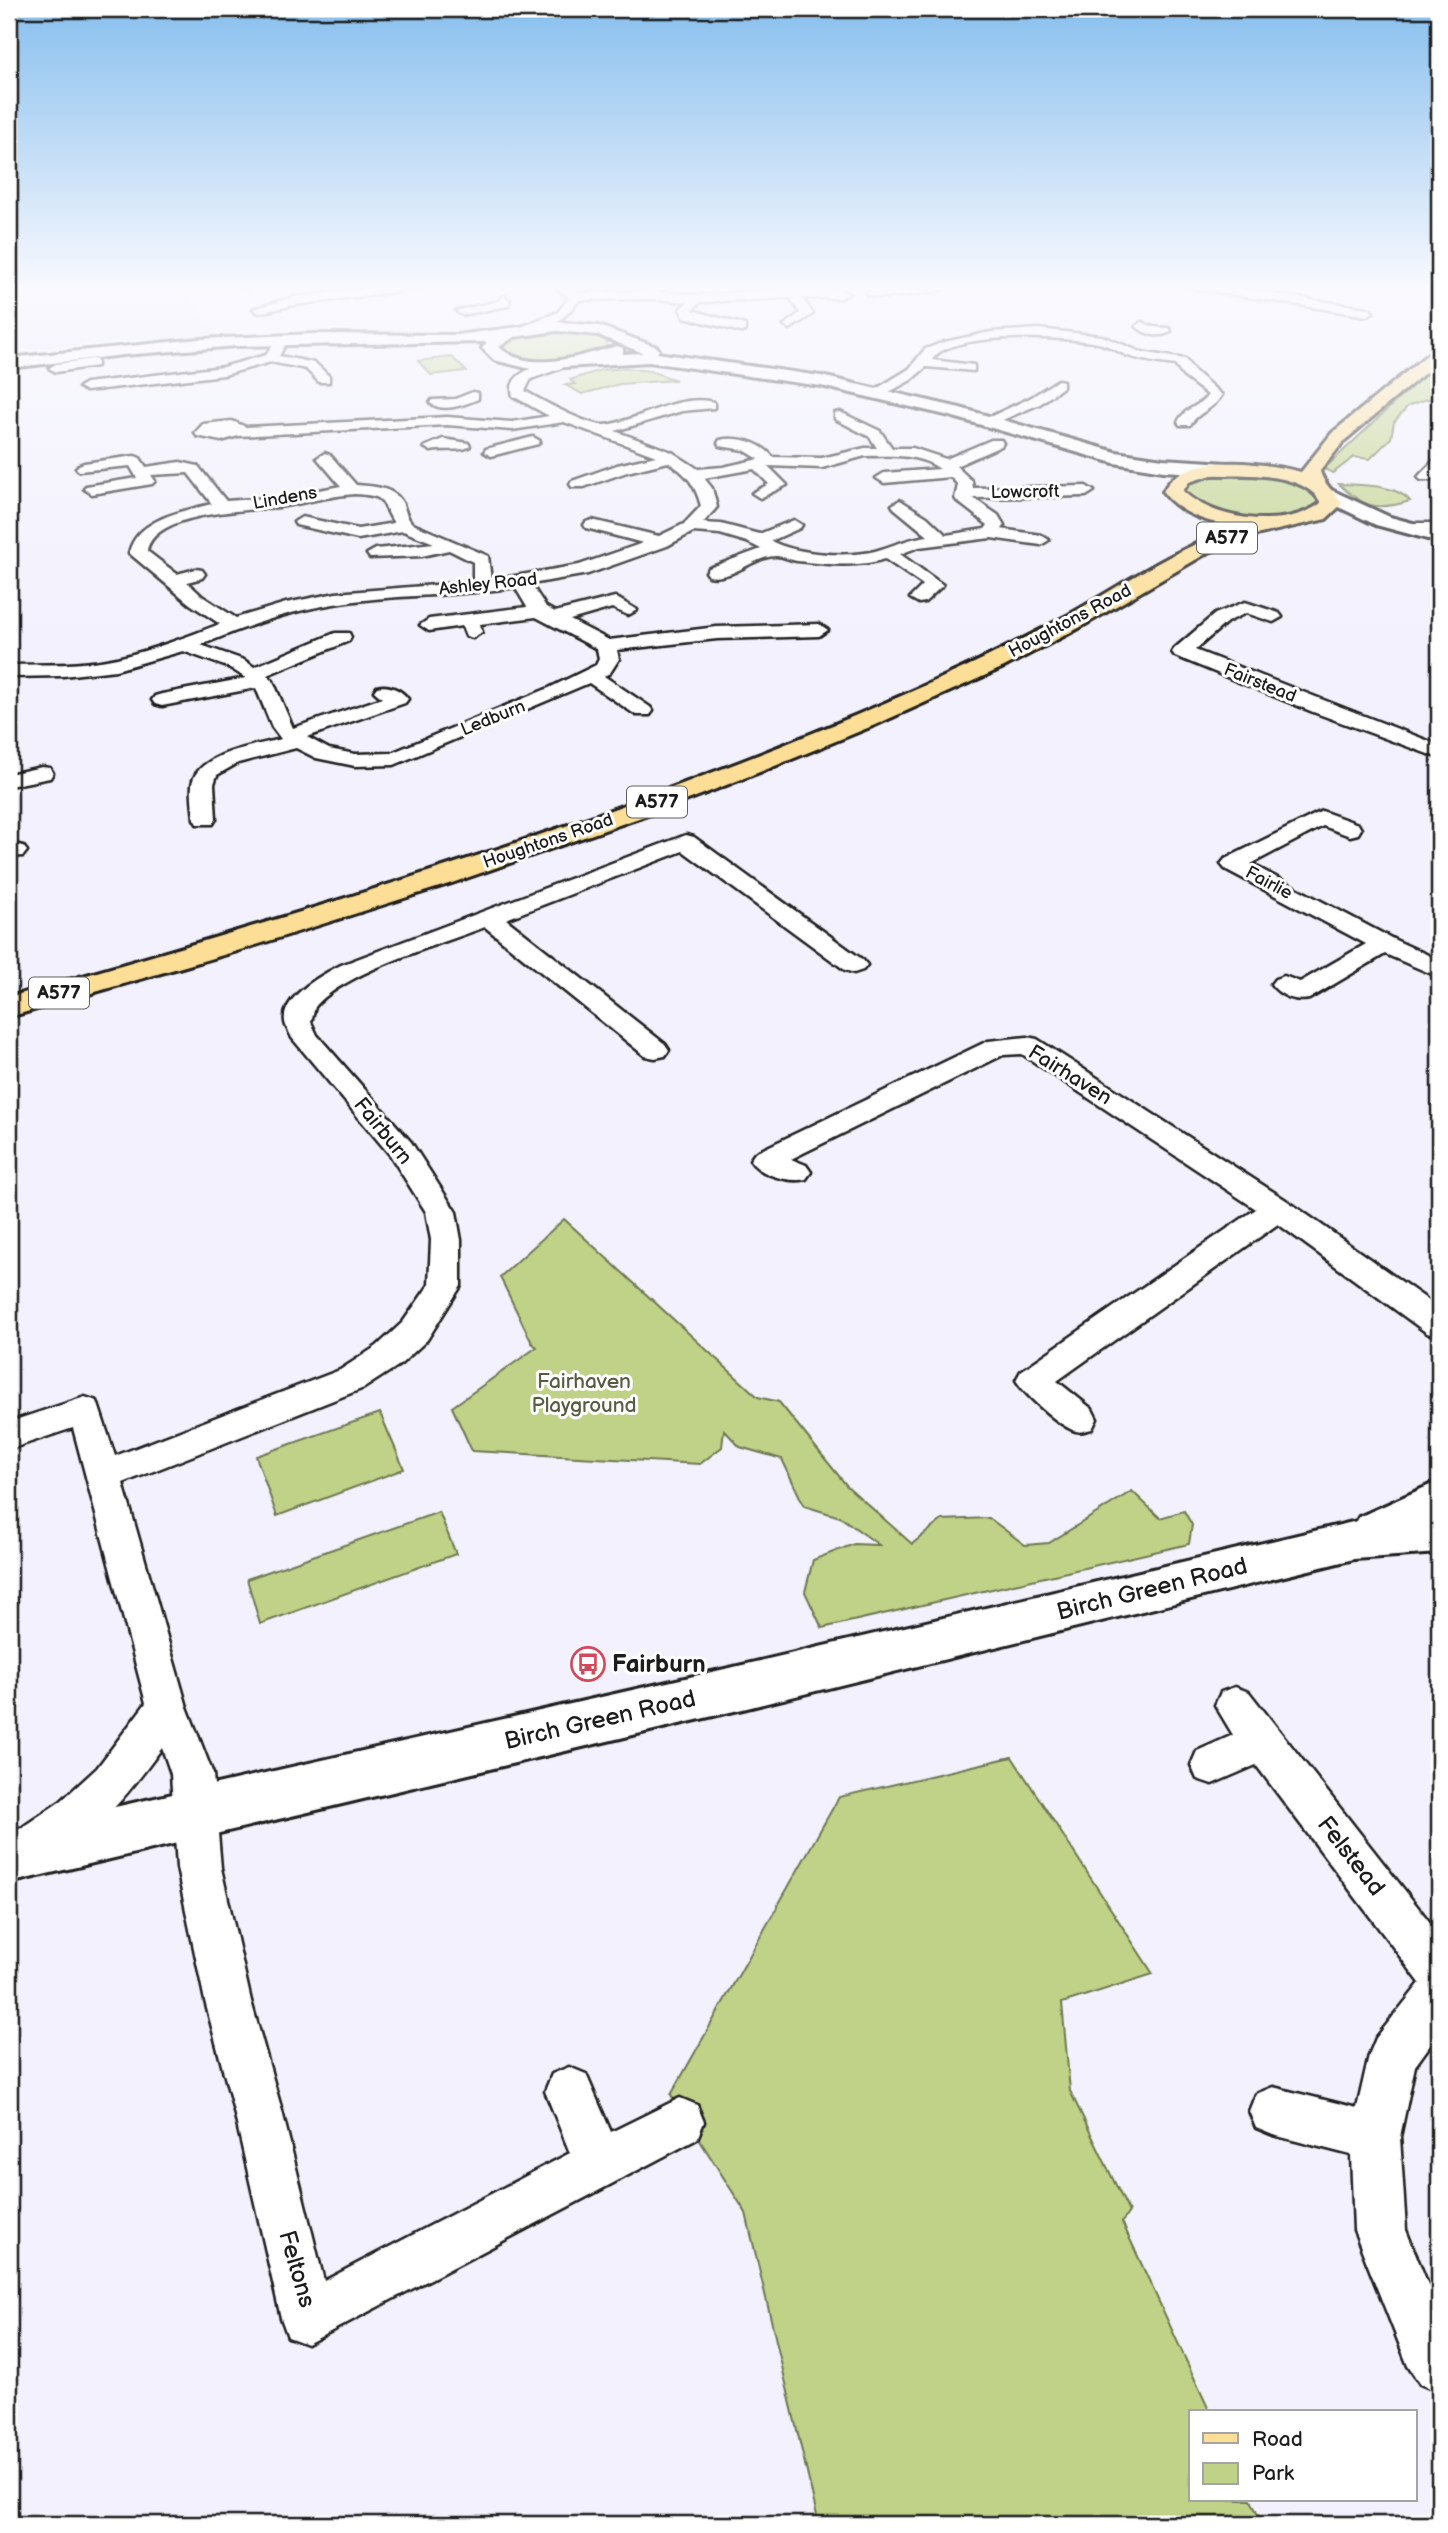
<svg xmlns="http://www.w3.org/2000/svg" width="1448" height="2533" font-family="'Balsamiq Sans',sans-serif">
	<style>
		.built { fill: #e9e7fc }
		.green { fill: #c0d287; stroke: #6e7752; stroke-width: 2 }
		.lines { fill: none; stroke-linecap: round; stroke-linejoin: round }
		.street-casing { stroke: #1c1c1c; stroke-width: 5 }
		.secondary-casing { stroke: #1c1c1c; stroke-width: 6 }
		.primary-casing { stroke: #1c1c1c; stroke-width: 6 }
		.street { fill: #fff; fill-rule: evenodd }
		.secondary { fill: #fff; fill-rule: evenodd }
		.primary { fill: #fdde96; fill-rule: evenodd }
		.labels { text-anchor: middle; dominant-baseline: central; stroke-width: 6; stroke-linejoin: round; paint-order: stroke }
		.far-street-label { font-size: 18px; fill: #1c1c1c; stroke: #fff }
		.shield { fill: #fff; stroke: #606060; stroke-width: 2 }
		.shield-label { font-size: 19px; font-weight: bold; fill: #1c1c1c }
		.street-label { font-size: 21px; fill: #1c1c1c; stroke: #fff }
		.park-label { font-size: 21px; fill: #555c41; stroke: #fff }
		.near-street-label { font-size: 24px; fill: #1c1c1c; stroke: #fff }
		.near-poi-label { font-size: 24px; font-weight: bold; fill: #1c1c1c; stroke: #fff; text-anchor: start }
	</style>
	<rect width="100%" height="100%" fill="#f2f1fd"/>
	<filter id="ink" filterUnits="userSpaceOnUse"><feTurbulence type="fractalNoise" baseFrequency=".0143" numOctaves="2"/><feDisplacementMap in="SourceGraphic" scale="14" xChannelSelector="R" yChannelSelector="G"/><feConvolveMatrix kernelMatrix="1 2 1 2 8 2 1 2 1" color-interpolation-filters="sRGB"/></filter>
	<g filter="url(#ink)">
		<path class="built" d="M29,284H177L216,333L20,350L9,343V286Z"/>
		<g class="green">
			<path d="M550,330L593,334L607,342L606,347C584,368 522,364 497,349L501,341L508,337Z"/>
			<path d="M452,357L466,371L431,375L418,361Z"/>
			<path d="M1439,361V400L1427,399L1408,406L1394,422L1391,438L1370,459L1354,457L1333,473L1324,469Z"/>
			<path d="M627,368L650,371L676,380L620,384L582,394L565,385L575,384L570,380L601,370Z"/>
			<path d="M1219,472L1285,477L1319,493L1322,505C1300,526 1231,521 1205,509C1197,505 1190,498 1183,493L1186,482Z"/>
			<path d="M1339,484C1360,485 1396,484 1410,501C1377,511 1364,508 1339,484Z"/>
			<path d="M564,1219L758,1397L779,1402L847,1486L912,1544L942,1520L989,1518L1025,1545L1049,1543L1132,1491L1160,1518L1184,1511L1192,1525L1189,1544L822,1628L805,1592L813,1560L854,1544L879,1545L840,1517L804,1506L782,1459L740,1447L724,1430L722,1447L700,1464L472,1451L452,1407L537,1347L532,1343L500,1277Z"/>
			<path d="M380,1413L404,1469L277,1516L256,1456Z"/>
			<path d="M439,1512L456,1554L260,1624L247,1579Z"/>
			<path d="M1012,1757L1153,1974L1062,2003L1070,2091L1129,2212L1122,2222L1210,2412H1191V2500H1251L1262,2524H819L746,2213L671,2095L839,1797Z"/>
		</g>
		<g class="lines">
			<g class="street-casing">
				<g id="street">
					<path d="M230,284H252L253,285L247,288Z"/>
					<path d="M408,284H440L434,287L294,305L259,313L253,309L294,297Z"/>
					<path d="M552,284H565L579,293L652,291L698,295L778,290H842L848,294L842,298H802L813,314L790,329L784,325L800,313L790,298L701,302L692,310L745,325V331L741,332L684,317L680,309L688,302L652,299L579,300C567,317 543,336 521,333V327L558,312L569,298Z"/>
					<path d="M931,284H955C943,292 877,302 866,294L872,290Z"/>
					<path d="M1021,284H1035L1036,285L1030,288Z"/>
					<path d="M1179,284H1206L1367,308L1373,312L1367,316L1185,287Z"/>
					<path d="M504,296L510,300L508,306L462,315L456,311L498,301Z"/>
					<path d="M1142,322L1153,327L1169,328L1171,331C1161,339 1145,335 1136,326Z"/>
					<path d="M1038,329L1102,336L1141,352L1185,359L1193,370L1222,395C1213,410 1199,411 1190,425H1180L1178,422C1186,406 1199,408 1208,395L1183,376L1175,365C1160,363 1143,361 1128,356C1118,352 1109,345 1098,343C1067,337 949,330 932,360L974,365V371L926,367L911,380L880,397L875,398L868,394L909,369L925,349L944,342L991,332Z"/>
					<path d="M282,336L288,340L279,356L315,363L329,376V382H319L306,369L271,362L224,375L86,391L79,387L86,383L223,367L266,355L278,337Z"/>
					<path d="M92,359L97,360V366L56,372L49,368L56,364Z"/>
					<path d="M560,360L565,361V367L531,379L525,391C540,400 588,426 604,425C640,421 676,393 714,402V408L682,411L615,431L672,452L698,469L723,467L759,459L744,450L720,446L718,443L720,440C737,436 761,442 773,457L822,458L865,448H877L870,437L835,419V413L840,412L880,431L892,448H913L946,459L991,440H1001L1003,443L1001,446L956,466L972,481L973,488L1086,486L1094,491L1086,496L973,498L998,515L1004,525L1001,529L1041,535L1049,540L1041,545L991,538L919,547L900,554L943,585L925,602L919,603L910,598L923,585L885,559C859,568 824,564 797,561C790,560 783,556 776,556C754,556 732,581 709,576L706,572L709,568L761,549L747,542L720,534L693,532L667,546L588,574L531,584L546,607L555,612L615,597L637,610L628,615L612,608L570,620L609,640L717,627L819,624L828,630L819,636L717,639L617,650L619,659L610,673L604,676L650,707L653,711L650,715H636L589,683L394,765L355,766L316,758L296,748L238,763L217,775L214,784L216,819L213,824H197L194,819C193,808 191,796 192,785C196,753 255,746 281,739L272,727L256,688L162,706L155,704L152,700L155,696L162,694L246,678L230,668L183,651L116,670L63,676L9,677V665C44,664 82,666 117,658C152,650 186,637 220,624L190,604L129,553C136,519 183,511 212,504L188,473L151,475L155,481L152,484L92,494L84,489L86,486L137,478L130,466L79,471L76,468L79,465L84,463L135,456L140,458L146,467L180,462L198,466L226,501L280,497L341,486L317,458L325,453L330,455L356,485C372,486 395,487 403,504C406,512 406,517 413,524L488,556L491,580L579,565L643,543L586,528L584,525L586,522L592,520L659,536L684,524L701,506C695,484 687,474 668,462L627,472L584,487H572L570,484L572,481L617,465L656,456L564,422L512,430L447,425L238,436L221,441L197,436L195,433L203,424L232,421L246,427L447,417L512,422L549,416L513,396C505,371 542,365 560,360ZM865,456C892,456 917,453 940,469L884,473L876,478L884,483L951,477L958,485L955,498L957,501L988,525L985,529L946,535L927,517L900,500L892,505L894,508L928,536C909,538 893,546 875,551C848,558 795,554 771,541L800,528L802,525L794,520L759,534L721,524L703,523L717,507L712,488L704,478L754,469L769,484L752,493L760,498L787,485L768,466L822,468ZM354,494C388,496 379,499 394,523L358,529L302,517L294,522L296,525L358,539L403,531L434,543L376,549L367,554L370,558L422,556L449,550L473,562V582L336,593L286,603L236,618L202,596L187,582L202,578L205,574L202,570L196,569L177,574L147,551C154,511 248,511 279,507C305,503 329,496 354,494ZM515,587L527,607L429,619L420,625L429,631L462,626L466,636L473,638L482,632L480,624L536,617L597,649L599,659L596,665L549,688L391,753L355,754L329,749L307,737L405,703L408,699C401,689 388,684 377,687L374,691L382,698L293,728L273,681L267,675L349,641L351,637L349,633H335L254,667L244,660L201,645C244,627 288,611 334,604C394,594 455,597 515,587Z"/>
					<path d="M1058,380L1063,381V387L1040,404L993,424L988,425L981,421L1030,398Z"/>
					<path d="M473,392L478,393V399C464,405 443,413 430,403L432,400L455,399Z"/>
					<path d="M533,437L540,441L538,444L491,456L484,452L486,449Z"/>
					<path d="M443,439L468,443L470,446C463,452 443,448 431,451L424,447Z"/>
					<path d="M1439,460V475L1431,480H1421L1418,477C1423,471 1428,467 1433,461Z"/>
					<path d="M1405,523H1439V533L1399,531L1397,528L1399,525Z"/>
					<path d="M1245,602L1279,613L1282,617L1273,622L1246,613L1227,622L1195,650L1439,745V758L1313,712L1175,656L1172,652L1175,648L1215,614Z"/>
					<path d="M42,767L50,768L53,773L50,778L9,786V774Z"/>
					<path d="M1322,811L1358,824L1361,829L1358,834L1350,836L1323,826L1251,864L1393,939L1439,960V977L1385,954L1309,999C1295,1002 1280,996 1271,984L1275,979L1284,976L1300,982L1366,944L1225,869L1221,864L1225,859Z"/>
					<path d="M686,835L694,837L863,960L867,965L863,970L854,973L845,970L683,851L506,919L665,1044L669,1050L665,1056L655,1058L645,1056L485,927C441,944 344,972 315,1007L311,1022L317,1035L411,1142L456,1212L461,1240V1286L427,1340L401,1364L364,1388L123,1483L187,1707L213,1774L221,1868L251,2001L282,2111L324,2281L570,2153L545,2091L552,2074L569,2067L586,2074L611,2132L680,2098L697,2105L704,2122L697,2139L307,2344L288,2337L281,2318L234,2111L205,2001L177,1868L171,1774L162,1748C129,1793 93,1840 39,1862L24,1856L17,1841L24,1826L61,1801L97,1768L146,1703L73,1428L13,1448L9,1446V1422L85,1397L97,1401L115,1456L340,1370L377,1346L403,1322L429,1285L431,1240L426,1212L390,1155L292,1038C290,1033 286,1028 285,1022C281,997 323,974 341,965Z"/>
					<path d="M9,843L23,846L27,851L23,856L9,857Z"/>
					<path d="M1027,1037L1037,1039L1289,1202L1439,1308V1337L1427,1333L1278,1224L1057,1381L1092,1409L1097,1419L1092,1429C1086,1430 1082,1433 1076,1431C1060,1427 1024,1394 1016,1380L1021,1371L1256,1209L1022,1054L1003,1055L791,1159L806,1165L811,1172L806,1179C790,1183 759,1175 750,1160L755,1153L988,1041Z"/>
					<path d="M1235,1687L1249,1692L1439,1934V2033L1415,2066L1400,2137L1406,2230L1439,2312V2392L1420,2384L1408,2366L1354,2230L1351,2155L1273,2135L1256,2128L1249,2111L1256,2094L1273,2087L1357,2108L1369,2055L1376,2038L1420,1983L1256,1765L1212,1784L1197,1779L1191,1765L1197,1751L1233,1735L1215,1705L1221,1692Z"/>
				</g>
			</g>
			<g class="secondary-casing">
				<g id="secondary">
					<path d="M557,322L599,326L657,347L659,350L657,353L821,376L960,408L1116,452L1163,459L1228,463L1237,469L1228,475L1163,471L1114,463L950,416L821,386L649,362L531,369L494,360L482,348L487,342L237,346L123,355L9,368V358L199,339L313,334L457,335ZM557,331L598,335L643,353L623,354V348L617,346C583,355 530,375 499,347L514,337Z"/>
					<path d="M1329,489L1390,517L1439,530V542L1376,525L1322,499L1319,495Z"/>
					<path d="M1439,1481V1553L1354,1559L747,1708L9,1883V1831L747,1664L1357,1521L1359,1517Z"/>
				</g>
			</g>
			<g class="primary-casing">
				<path id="primary" d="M1439,348V361L1344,441L1320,471C1323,484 1335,492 1342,504L1326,519L1260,534L1209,552L1079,628L1004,667L875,725L770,768L665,809L452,883L237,951L9,1017V997C296,916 583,830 859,714C928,685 997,654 1063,618C1122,586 1175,546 1240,528C1212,523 1181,516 1163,492C1181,450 1265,463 1301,472L1332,433L1433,350ZM1212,475C1242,474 1305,472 1321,503C1286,530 1214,521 1183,491L1189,482Z"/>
			</g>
			<use href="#street" class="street"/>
			<use href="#secondary" class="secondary"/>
			<use href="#primary" class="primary"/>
		</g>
	</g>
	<linearGradient id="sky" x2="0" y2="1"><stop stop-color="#87bfee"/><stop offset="0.45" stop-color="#f9f9fe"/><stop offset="1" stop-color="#f9f9fe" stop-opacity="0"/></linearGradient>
	<rect width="1448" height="638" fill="url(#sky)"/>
	<defs>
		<g id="bus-ring" transform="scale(1.75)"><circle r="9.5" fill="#fff" stroke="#d1495b" stroke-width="1.5"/><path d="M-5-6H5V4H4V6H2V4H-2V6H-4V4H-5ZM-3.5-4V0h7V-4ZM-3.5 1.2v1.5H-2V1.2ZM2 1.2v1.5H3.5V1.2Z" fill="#d1495b"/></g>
	</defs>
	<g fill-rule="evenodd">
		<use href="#bus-ring" x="588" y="1664"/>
	</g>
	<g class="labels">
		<g class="far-street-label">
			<text transform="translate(1025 492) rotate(-1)">Lowcroft</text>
			<text transform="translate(285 498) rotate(-10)">Lindens</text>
			<text transform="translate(488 584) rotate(-6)">Ashley Road</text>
			<text transform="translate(1070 621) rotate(-28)">Houghtons Road</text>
			<text transform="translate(1260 683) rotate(22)">Fairstead</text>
			<text transform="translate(493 718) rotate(-22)">Ledburn</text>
			<text transform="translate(548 841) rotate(-19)">Houghtons Road</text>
			<text transform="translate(1269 883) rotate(28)">Fairlie</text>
		</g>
		<g class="shield">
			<rect x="1197" y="522.5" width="60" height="31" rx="5"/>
			<rect x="627" y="786.5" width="60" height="31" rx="5"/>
			<rect x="29" y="977.5" width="60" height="31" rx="5"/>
		</g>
		<g class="shield-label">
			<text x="1227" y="538">A577</text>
			<text x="657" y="802">A577</text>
			<text x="59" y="993">A577</text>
		</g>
		<g class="street-label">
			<text transform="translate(1070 1075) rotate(32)">Fairhaven</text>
			<text transform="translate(383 1131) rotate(51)">Fairburn</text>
		</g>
		<g class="park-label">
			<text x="584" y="1381">Fairhaven<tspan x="584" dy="24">Playground</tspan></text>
		</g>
		<g class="near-street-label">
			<text transform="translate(1152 1589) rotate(-14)">Birch Green Road</text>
			<text transform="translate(600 1720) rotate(-13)">Birch Green Road</text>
			<text transform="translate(1351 1856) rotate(52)">Felstead</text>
			<text transform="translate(297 2269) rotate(74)">Feltons</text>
		</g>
		<g class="near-poi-label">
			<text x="612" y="1664">Fairburn</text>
		</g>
	</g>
	<rect width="1448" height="2533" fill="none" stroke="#fff" stroke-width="35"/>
	<rect x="18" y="18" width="1413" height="2498" fill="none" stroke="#1c1c1c" stroke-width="2.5" filter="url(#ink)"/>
	<rect x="1189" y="2410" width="228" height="91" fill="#ffffff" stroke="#a4a4a4" stroke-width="2"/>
	<rect x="1203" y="2433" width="35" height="10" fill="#fdde96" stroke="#a4a4a4" stroke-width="2"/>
	<text x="1252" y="2446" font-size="21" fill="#1c1c1c">Road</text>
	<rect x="1203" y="2463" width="35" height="21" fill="#c0d287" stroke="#a4a4a4" stroke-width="2"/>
	<text x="1252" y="2480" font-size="21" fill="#1c1c1c">Park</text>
</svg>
